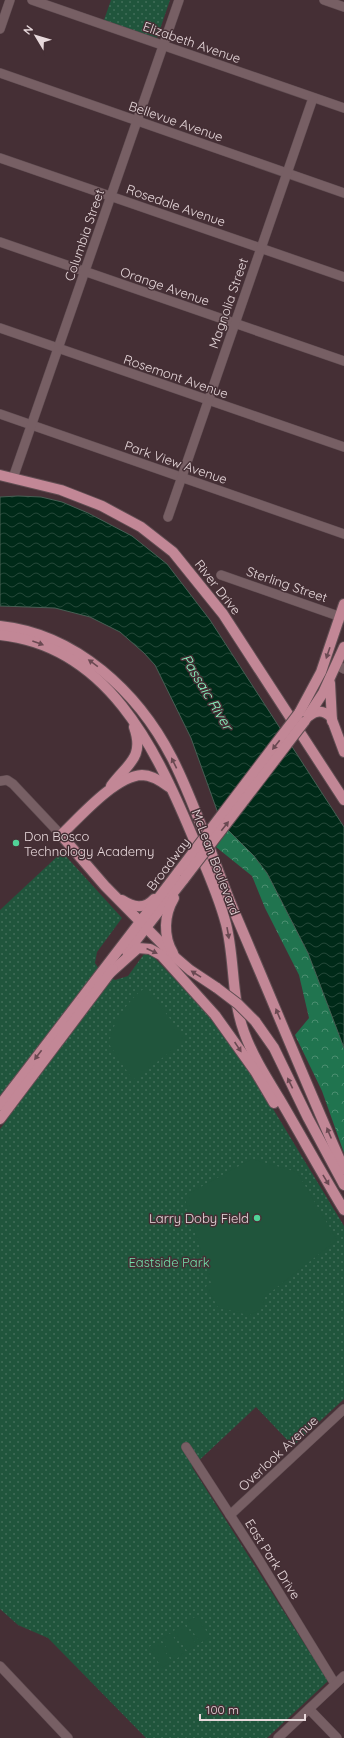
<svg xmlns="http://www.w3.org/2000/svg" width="344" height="1738" font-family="Quicksand,sans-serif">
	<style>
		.grass { fill: url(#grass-dots) }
		.forest { fill: url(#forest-crowns) }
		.pitch { fill: #20553c }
		.water { fill: url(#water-waves); stroke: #465e53 }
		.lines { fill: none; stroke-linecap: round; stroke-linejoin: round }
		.minor-casing { stroke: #604d52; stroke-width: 10 }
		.major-casing { stroke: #604d52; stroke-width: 12 }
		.minor { stroke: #775f64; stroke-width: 9 }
		.major { stroke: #c28796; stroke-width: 10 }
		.major-bridge-casing { stroke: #604d52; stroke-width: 12; stroke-linecap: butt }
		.major-bridge { stroke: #c28796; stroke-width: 10 }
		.oneway { fill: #6a4952 }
		.poi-dot { fill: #51d398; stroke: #452f35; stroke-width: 1.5 }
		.labels { text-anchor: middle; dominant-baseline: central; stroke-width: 3; stroke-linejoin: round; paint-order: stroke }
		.street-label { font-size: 13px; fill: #e8d9dc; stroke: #452f35 }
		.poi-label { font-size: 13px; fill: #e8d9dc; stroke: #452f35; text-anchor: start }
		.park-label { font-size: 13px; fill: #74e3ac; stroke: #452f35 }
		.water-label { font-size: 14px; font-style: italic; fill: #8af8c1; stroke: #452f35 }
	</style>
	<defs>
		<pattern id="grass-dots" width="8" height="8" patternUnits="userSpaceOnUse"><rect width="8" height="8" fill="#20553c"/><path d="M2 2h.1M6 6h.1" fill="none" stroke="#406d58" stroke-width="1.8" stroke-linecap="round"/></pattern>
		<pattern id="forest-crowns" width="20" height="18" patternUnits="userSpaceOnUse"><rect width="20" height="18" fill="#20744f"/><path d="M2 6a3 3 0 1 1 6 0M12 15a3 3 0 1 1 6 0" fill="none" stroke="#4b8e70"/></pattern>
		<pattern id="water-waves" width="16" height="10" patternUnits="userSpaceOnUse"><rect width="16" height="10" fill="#002a18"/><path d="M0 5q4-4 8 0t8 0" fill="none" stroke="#254839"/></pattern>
	</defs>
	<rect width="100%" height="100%" fill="#452f35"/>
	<g class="grass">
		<path d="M111,0H170L157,38L104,20Z"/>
		<path d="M62,852L122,918L97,952L95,963L101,972L115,980L128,976L147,950L206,1012L247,1066L344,1226V1399L293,1446L256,1407L192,1467L328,1681L267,1738H146L48,1638L18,1625L0,1609V1129L7,1120L0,1110V910Z"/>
	</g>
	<path class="forest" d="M228,830L254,856L267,873L308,953L323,988L344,1048V1153L322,1091L295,1035L309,1018L299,975L265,908L252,876L216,847Z"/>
	<g class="pitch">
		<path d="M146,987L186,1040L133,1080L109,1044C112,1022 129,999 146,987Z"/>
		<path d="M252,1159L297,1172L337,1240L262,1299L265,1307L246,1317L244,1314L221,1308L219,1309L206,1286L211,1283L184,1196Z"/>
		<path d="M197,1616L210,1637L200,1643L187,1622Z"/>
		<path d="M184,1624L197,1645L187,1651L174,1630Z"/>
		<path d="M171,1633L184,1654L174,1660L161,1639Z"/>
		<path d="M158,1641L172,1662L162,1668L149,1647Z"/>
	</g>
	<path class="water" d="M18,496L41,497L62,502L88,513L132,536L167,564L210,620L344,827V1048L308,953L267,873L254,856L228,830L219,816L191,738L155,665L144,653L120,632L90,617L55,608L0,606V497Z"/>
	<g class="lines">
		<g class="minor-casing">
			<g id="minor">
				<path d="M32,0L344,108"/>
				<path d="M324,0L344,7"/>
				<path d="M0,29L10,0"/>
				<path d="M0,73L344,193"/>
				<path d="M0,158L344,277"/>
				<path d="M0,242L344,361"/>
				<path d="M0,328L344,447"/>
				<path d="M0,414L344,534"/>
				<path d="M13,478L179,0"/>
				<path d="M168,517L313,98"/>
				<path d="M221,575L344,618"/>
				<path d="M337,665L344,669"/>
				<path d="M0,781L7,780L13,784L61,835"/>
				<path d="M186,1447L256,1555L335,1684"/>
				<path d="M230,1515L344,1409"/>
				<path d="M0,1666L68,1738"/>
				<path d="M309,1709L337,1738"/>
				<path d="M278,1738L344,1676"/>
			</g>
		</g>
		<g class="major-casing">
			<g id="major">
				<path d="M0,475L61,490L102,506L141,527L173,552L223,614L344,800"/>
				<path d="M0,626C76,634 138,692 172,758C197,807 213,861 234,911C271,997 306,1084 344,1169"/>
				<path d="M0,635C107,646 155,747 192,835C204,864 218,893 226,924C235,959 231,997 244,1032C253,1057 268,1080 282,1103C303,1139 323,1175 344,1210"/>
				<path d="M330,683L332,721"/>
				<path d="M299,713L321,672L344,604"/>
				<path d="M309,716C317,710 323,710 331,717L344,752"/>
				<path d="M304,722L323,693L344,647"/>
				<path d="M111,786C127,764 145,758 134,727"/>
				<path d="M169,787C161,781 152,775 142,775C115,776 79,818 61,835L105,886L176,958L190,970L217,988"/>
				<path d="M122,900C133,907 144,910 154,899"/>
				<path d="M127,952L184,879"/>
				<path d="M173,953C163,936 164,915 174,898"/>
				<path d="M110,973L138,948L150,949L161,955L215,1015L255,1071L274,1103"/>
				<path d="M255,1021L274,1048L308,1118L344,1185"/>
				<path d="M0,1105L179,871"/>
				<path d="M0,1119L113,969"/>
			</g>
		</g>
		<use href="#minor" class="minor"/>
		<use href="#major" class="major"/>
		<g class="major-bridge-casing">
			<g id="major-bridge">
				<path d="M179,871L299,713"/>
				<path d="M184,879L304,722"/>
				<path d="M217,988L238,1004L255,1021"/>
			</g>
		</g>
		<use href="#major-bridge" class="major-bridge"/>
	</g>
	<defs><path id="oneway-solid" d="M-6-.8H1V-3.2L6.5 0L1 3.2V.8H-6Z"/></defs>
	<g class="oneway">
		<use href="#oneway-solid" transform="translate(38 643) rotate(20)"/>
		<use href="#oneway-solid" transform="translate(328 653) rotate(109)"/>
		<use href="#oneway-solid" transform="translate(93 663) rotate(-144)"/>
		<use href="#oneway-solid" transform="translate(276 745) rotate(128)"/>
		<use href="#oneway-solid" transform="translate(174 763) rotate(-116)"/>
		<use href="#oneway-solid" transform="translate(225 826) rotate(-52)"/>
		<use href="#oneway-solid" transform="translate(228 933) rotate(80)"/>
		<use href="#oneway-solid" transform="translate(152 951) rotate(25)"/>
		<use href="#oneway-solid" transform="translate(196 974) rotate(-148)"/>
		<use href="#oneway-solid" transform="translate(278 1014) rotate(-113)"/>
		<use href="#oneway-solid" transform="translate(238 1047) rotate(56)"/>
		<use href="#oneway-solid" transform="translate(38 1055) rotate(127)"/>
		<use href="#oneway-solid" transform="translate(290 1083) rotate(-116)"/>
		<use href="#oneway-solid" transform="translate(329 1133) rotate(-113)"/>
		<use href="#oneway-solid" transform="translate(326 1180) rotate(59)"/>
	</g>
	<g class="poi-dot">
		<circle cx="16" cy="843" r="4"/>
		<circle cx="257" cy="1218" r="4"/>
	</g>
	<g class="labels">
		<g class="street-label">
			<text transform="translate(192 42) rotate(19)">Elizabeth Avenue</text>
			<text transform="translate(176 121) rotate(19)">Bellevue Avenue</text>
			<text transform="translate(176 205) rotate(19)">Rosedale Avenue</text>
			<text transform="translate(84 235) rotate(-71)">Columbia Street</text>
			<text transform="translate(165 286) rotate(19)">Orange Avenue</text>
			<text transform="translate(228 303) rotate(-71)">Magnolia Street</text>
			<text transform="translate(176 376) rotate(19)">Rosemont Avenue</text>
			<text transform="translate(176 462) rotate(19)">Park View Avenue</text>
			<text transform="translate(287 584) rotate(19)">Sterling Street</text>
			<text transform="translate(218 587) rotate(52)">River Drive</text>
			<text transform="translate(216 862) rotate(69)">McLean Boulevard</text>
			<text transform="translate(168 864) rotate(-53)">Broadway</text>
			<text transform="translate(278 1453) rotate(-43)">Overlook Avenue</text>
			<text transform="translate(273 1559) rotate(58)">East Park Drive</text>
		</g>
		<g class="poi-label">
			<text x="24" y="836">Don Bosco<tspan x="24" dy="15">Technology Academy</tspan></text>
			<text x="249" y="1218" text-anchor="end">Larry Doby Field</text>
		</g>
		<g class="park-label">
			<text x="169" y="1262">Eastside Park</text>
		</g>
		<g class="water-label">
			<text transform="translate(207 692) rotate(59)">Passaic River</text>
		</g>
	</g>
	<g transform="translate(36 36) rotate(308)" stroke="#452f35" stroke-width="3" paint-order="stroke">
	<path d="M0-3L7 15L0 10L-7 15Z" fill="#e8d9dc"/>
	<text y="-6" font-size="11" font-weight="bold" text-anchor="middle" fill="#e8d9dc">N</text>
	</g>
	<path d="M200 1714v6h105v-6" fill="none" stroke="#e8d9dc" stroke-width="2"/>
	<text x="206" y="1714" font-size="12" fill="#e8d9dc" stroke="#452f35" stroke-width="3" paint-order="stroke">100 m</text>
</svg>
